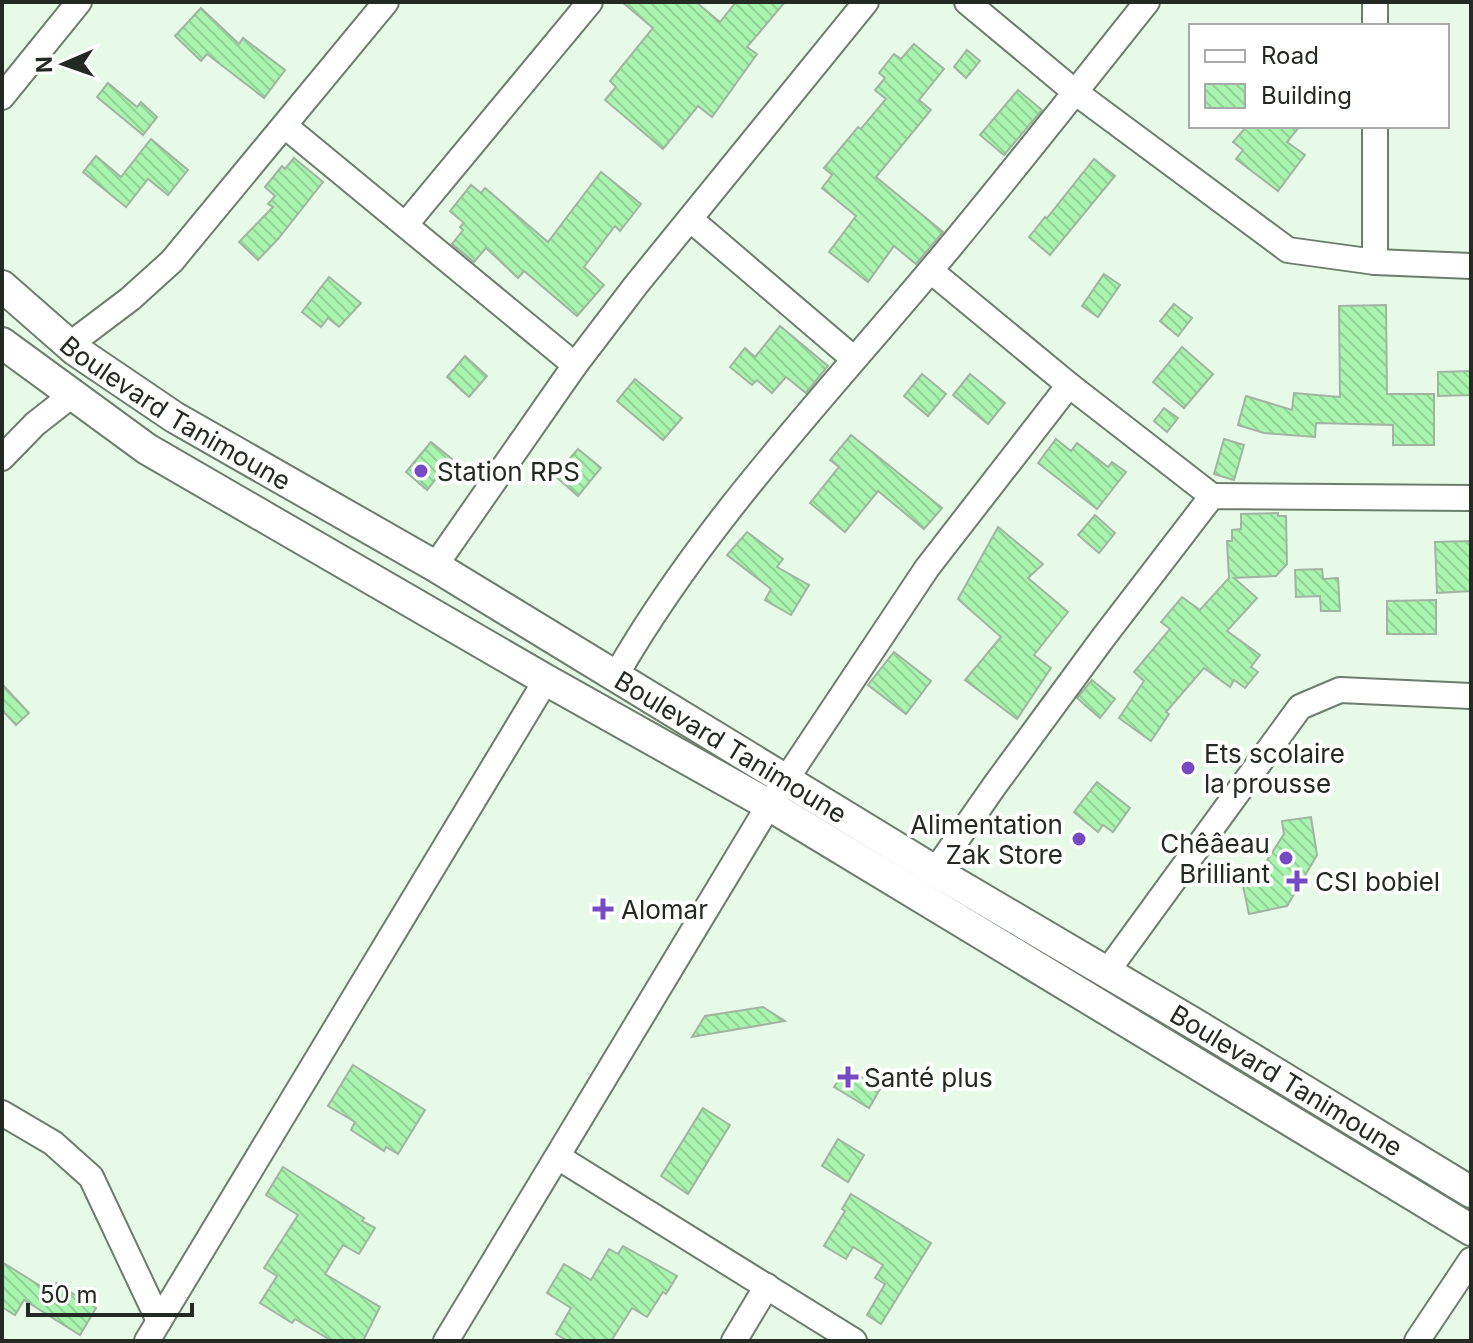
<svg xmlns="http://www.w3.org/2000/svg" width="1473" height="1343" font-family="Inter,sans-serif">
	<style>
		.building { fill: url(#building-back-hatch); stroke: #a2b3a2; stroke-width: 2 }
		.lines { fill: none; stroke-linecap: round; stroke-linejoin: round }
		.minor-casing { stroke: #6c7d6d; stroke-width: 28 }
		.major-casing { stroke: #6c7d6d; stroke-width: 34 }
		.minor { stroke: #fff; stroke-width: 24 }
		.major { stroke: #fff; stroke-width: 30 }
		.poi-dot { fill: #754ac2; stroke: #fff; stroke-width: 3 }
		.labels { text-anchor: middle; dominant-baseline: central; stroke-width: 8; stroke-linejoin: round; paint-order: stroke }
		.street-label { font-size: 26px; fill: #232a23; stroke: #fff }
		.poi-label { font-size: 26px; fill: #232a23; stroke: #fff; text-anchor: start }
	</style>
	<defs>
		<pattern id="building-back-hatch" width="6" height="6" patternUnits="userSpaceOnUse" patternTransform="scale(2)"><rect width="6" height="6" fill="#a9f5af"/><path d="M-1 5l2 2M0 0l6 6M5-1l2 2" fill="none" stroke="#91d296"/></pattern>
	</defs>
	<rect width="100%" height="100%" fill="#e7fae8"/>
	<g class="building">
		<path d="M622,2H696L720,22L736,2H785L747,47L757,54L712,117L698,106L663,149L605,100L616,87L610,81L653,28Z"/>
		<path d="M201,8L239,44L243,38L285,70L264,98L207,54L201,61L175,36Z"/>
		<path d="M914,44L944,69L919,100L931,110L876,177L943,232L916,264L894,246L868,282L829,252L856,216L822,188L832,175L824,168L858,127L861,129L886,99L875,90L885,78L879,73L894,54L901,59Z"/>
		<path d="M967,50L980,61L966,78L954,67Z"/>
		<path d="M108,83L137,107L141,102L157,117L143,135L97,97Z"/>
		<path d="M1018,90L1042,110L1004,155L980,135Z"/>
		<path d="M1247,126H1300L1287,142L1305,155L1278,191L1236,159L1243,150L1233,142Z"/>
		<path d="M151,139L188,170L168,195L148,179L126,207L83,172L96,156L121,177Z"/>
		<path d="M294,158L323,182L278,239L258,260L239,242L273,207L268,204L275,196L265,187L282,166L285,169Z"/>
		<path d="M1094,159L1115,176L1050,255L1029,237L1045,217L1047,218Z"/>
		<path d="M601,172L641,204L620,231L615,226L584,267L604,285L577,316L524,271L518,278L486,248L474,262L452,244L463,230L460,227L464,223L450,211L471,185L481,193L485,188L548,242Z"/>
		<path d="M1104,274L1120,285L1098,317L1082,306Z"/>
		<path d="M329,277L361,303L339,327L328,318L321,327L302,312Z"/>
		<path d="M1174,304L1192,318L1178,336L1160,321Z"/>
		<path d="M1386,305L1387,394H1434V445H1393V425L1316,423L1315,437L1264,433L1238,425L1246,396L1292,410L1294,393L1340,397L1339,306Z"/>
		<path d="M780,326L828,366L806,393L786,377L772,393L757,380L752,385L730,367L745,348L755,357Z"/>
		<path d="M1182,347L1213,374L1184,408L1153,382Z"/>
		<path d="M465,356L487,376L469,397L447,377Z"/>
		<path d="M1471,371V395L1438,396V372Z"/>
		<path d="M922,374L946,394L928,416L904,396Z"/>
		<path d="M970,374L1005,403L988,424L953,395Z"/>
		<path d="M635,379L682,418L663,440L617,401Z"/>
		<path d="M1164,408L1178,418L1167,432L1154,421Z"/>
		<path d="M851,435L942,508L924,529L878,491L845,532L810,503L839,467L830,460Z"/>
		<path d="M1056,439L1071,451L1077,443L1108,467L1112,462L1126,472L1097,509L1038,463Z"/>
		<path d="M1224,439L1244,445L1234,480L1214,474Z"/>
		<path d="M431,442L452,459L427,490L406,472Z"/>
		<path d="M578,449L601,468L578,496L555,476Z"/>
		<path d="M1278,513V516H1286L1287,564L1276,576L1234,578L1257,598L1227,631L1260,655L1251,667L1258,672L1245,688L1234,680L1230,687L1204,668L1166,712L1169,714L1151,741L1119,718L1144,681L1134,672L1170,629L1161,622L1182,597L1200,610L1229,578L1227,541H1232V530L1241,529V514Z"/>
		<path d="M1095,515L1115,533L1099,553L1078,535Z"/>
		<path d="M998,527L1043,564L1028,578L1068,612L1034,655L1051,668L1017,719L965,680L1001,637L958,599Z"/>
		<path d="M747,532L783,559L777,567L809,585L791,615L765,600L771,589L727,555Z"/>
		<path d="M1471,541V591L1437,593L1435,542Z"/>
		<path d="M1322,569L1323,579L1338,578L1340,611H1321L1320,596L1296,597L1295,570Z"/>
		<path d="M1436,600V634H1387V601Z"/>
		<path d="M894,652L931,681L906,714L868,685Z"/>
		<path d="M1092,680L1115,699L1100,718L1077,698Z"/>
		<path d="M2,684L29,713L16,725L2,710Z"/>
		<path d="M1097,782L1130,808L1113,832L1103,825L1098,832L1074,812Z"/>
		<path d="M1311,817L1317,855L1287,906L1249,914L1243,886L1252,884L1284,834L1282,821Z"/>
		<path d="M763,1007L785,1021L692,1037L705,1016Z"/>
		<path d="M353,1065L425,1110L398,1154L386,1147L384,1151L351,1130L355,1122L328,1106Z"/>
		<path d="M847,1068L880,1089L869,1108L834,1087Z"/>
		<path d="M703,1108L730,1125L688,1194L661,1176Z"/>
		<path d="M838,1139L864,1155L848,1182L822,1166Z"/>
		<path d="M283,1167L364,1218L362,1221L375,1228L359,1254L343,1245L325,1274L380,1307L363,1341H332L295,1319L292,1323L260,1303L277,1276L264,1268L298,1215L266,1195Z"/>
		<path d="M851,1194L931,1243L881,1324L867,1315L885,1284L875,1278L883,1265L853,1247L846,1259L824,1246L845,1211L842,1209Z"/>
		<path d="M623,1246L677,1276L666,1294L663,1292L647,1317L632,1308L611,1341H568L556,1334L571,1308L547,1293L564,1264L591,1280L609,1249L618,1254Z"/>
		<path d="M2,1262L50,1292L56,1283L96,1308L80,1335L24,1300L15,1315L2,1307Z"/>
	</g>
	<g class="lines">
		<g class="minor-casing">
			<g id="minor">
				<path d="M967,2L1075,92L1288,250L1375,262L1471,266"/>
				<path d="M1375,2V26"/>
				<path d="M2,97L79,2"/>
				<path d="M285,126L575,365"/>
				<path d="M1375,126V262"/>
				<path d="M690,219L854,359"/>
				<path d="M406,224L590,2"/>
				<path d="M931,271L1069,385L1212,496"/>
				<path d="M69,345L130,299L172,261L386,2"/>
				<path d="M2,458L35,424L72,395"/>
				<path d="M435,566L575,365L636,285L866,2"/>
				<path d="M615,677C700,528 820,402 930,271C1004,183 1075,92 1147,2"/>
				<path d="M935,871L995,785L1103,638L1212,496L1471,498"/>
				<path d="M1106,973L1300,707L1340,690L1471,696"/>
				<path d="M2,1113L53,1143L91,1177L159,1321"/>
				<path d="M558,1157L854,1341"/>
				<path d="M147,1341L546,680"/>
				<path d="M446,1341L769,805L927,568L1069,385"/>
				<path d="M734,1341L767,1286"/>
				<path d="M1417,1341L1471,1260"/>
			</g>
		</g>
		<g class="major-casing">
			<g id="major">
				<path id="s1" d="M2,286L75,350L174,417L435,566L935,871L1198,1026L1471,1192"/>
				<path d="M2,343L147,449L546,680L769,805L1471,1230"/>
			</g>
		</g>
		<use href="#minor" class="minor"/>
		<use href="#major" class="major"/>
	</g>
	<g class="poi-dot">
		<circle cx="421" cy="471" r="8"/>
		<circle cx="1188" cy="768" r="8"/>
		<circle cx="1079" cy="839" r="8"/>
		<circle cx="1286" cy="858" r="8"/>
		<path d="M1293 869h8v8h8v8h-8v8h-8v-8h-8v-8h8z"/>
		<path d="M599 897h8v8h8v8h-8v8h-8v-8h-8v-8h8z"/>
		<path d="M844 1065h8v8h8v8h-8v8h-8v-8h-8v-8h8z"/>
	</g>
	<g class="labels">
		<g class="street-label">
			<text stroke="none"><textPath href="#s1" startOffset="216">Boulevard Tanimoune</textPath></text>
			<text stroke="none"><textPath href="#s1" startOffset="864">Boulevard Tanimoune</textPath></text>
			<text stroke="none"><textPath href="#s1" startOffset="1512">Boulevard Tanimoune</textPath></text>
		</g>
		<g class="poi-label">
			<text x="437" y="471">Station RPS</text>
			<text x="1204" y="753">Ets scolaire<tspan x="1204" dy="30">la prousse</tspan></text>
			<text x="1063" y="824" text-anchor="end">Alimentation<tspan x="1063" dy="30">Zak Store</tspan></text>
			<text x="1270" y="843" text-anchor="end">Chêâeau<tspan x="1270" dy="30">Brilliant</tspan></text>
			<text x="1315" y="881">CSI bobiel</text>
			<text x="621" y="909">Alomar</text>
			<text x="864" y="1077">Santé plus</text>
		</g>
	</g>
	<rect width="1473" height="1343" fill="none" stroke="#232a23" stroke-width="8"/>
	<rect x="1189" y="24" width="260" height="104" fill="#ffffff" stroke="#a7aaa7" stroke-width="2"/>
	<rect x="1205" y="50" width="40" height="12" fill="#ffffff" stroke="#a7aaa7" stroke-width="2"/>
	<text x="1261" y="64" font-size="24" fill="#232a23">Road</text>
	<rect x="1205" y="84" width="40" height="24" fill="url(#building-back-hatch)" stroke="#a7aaa7" stroke-width="2"/>
	<text x="1261" y="104" font-size="24" fill="#232a23">Building</text>
	<g transform="translate(64 64) rotate(268)" stroke="#ffffff" stroke-width="6" paint-order="stroke">
	<path d="M0-6L14 30L0 20L-14 30Z" fill="#232a23"/>
	<text y="-12" font-size="22" font-weight="bold" text-anchor="middle" fill="#232a23">N</text>
	</g>
	<path d="M28 1303v12h164v-12" fill="none" stroke="#232a23" stroke-width="4"/>
	<text x="40" y="1303" font-size="24" fill="#232a23" stroke="#ffffff" stroke-width="6" paint-order="stroke">50 m</text>
</svg>
